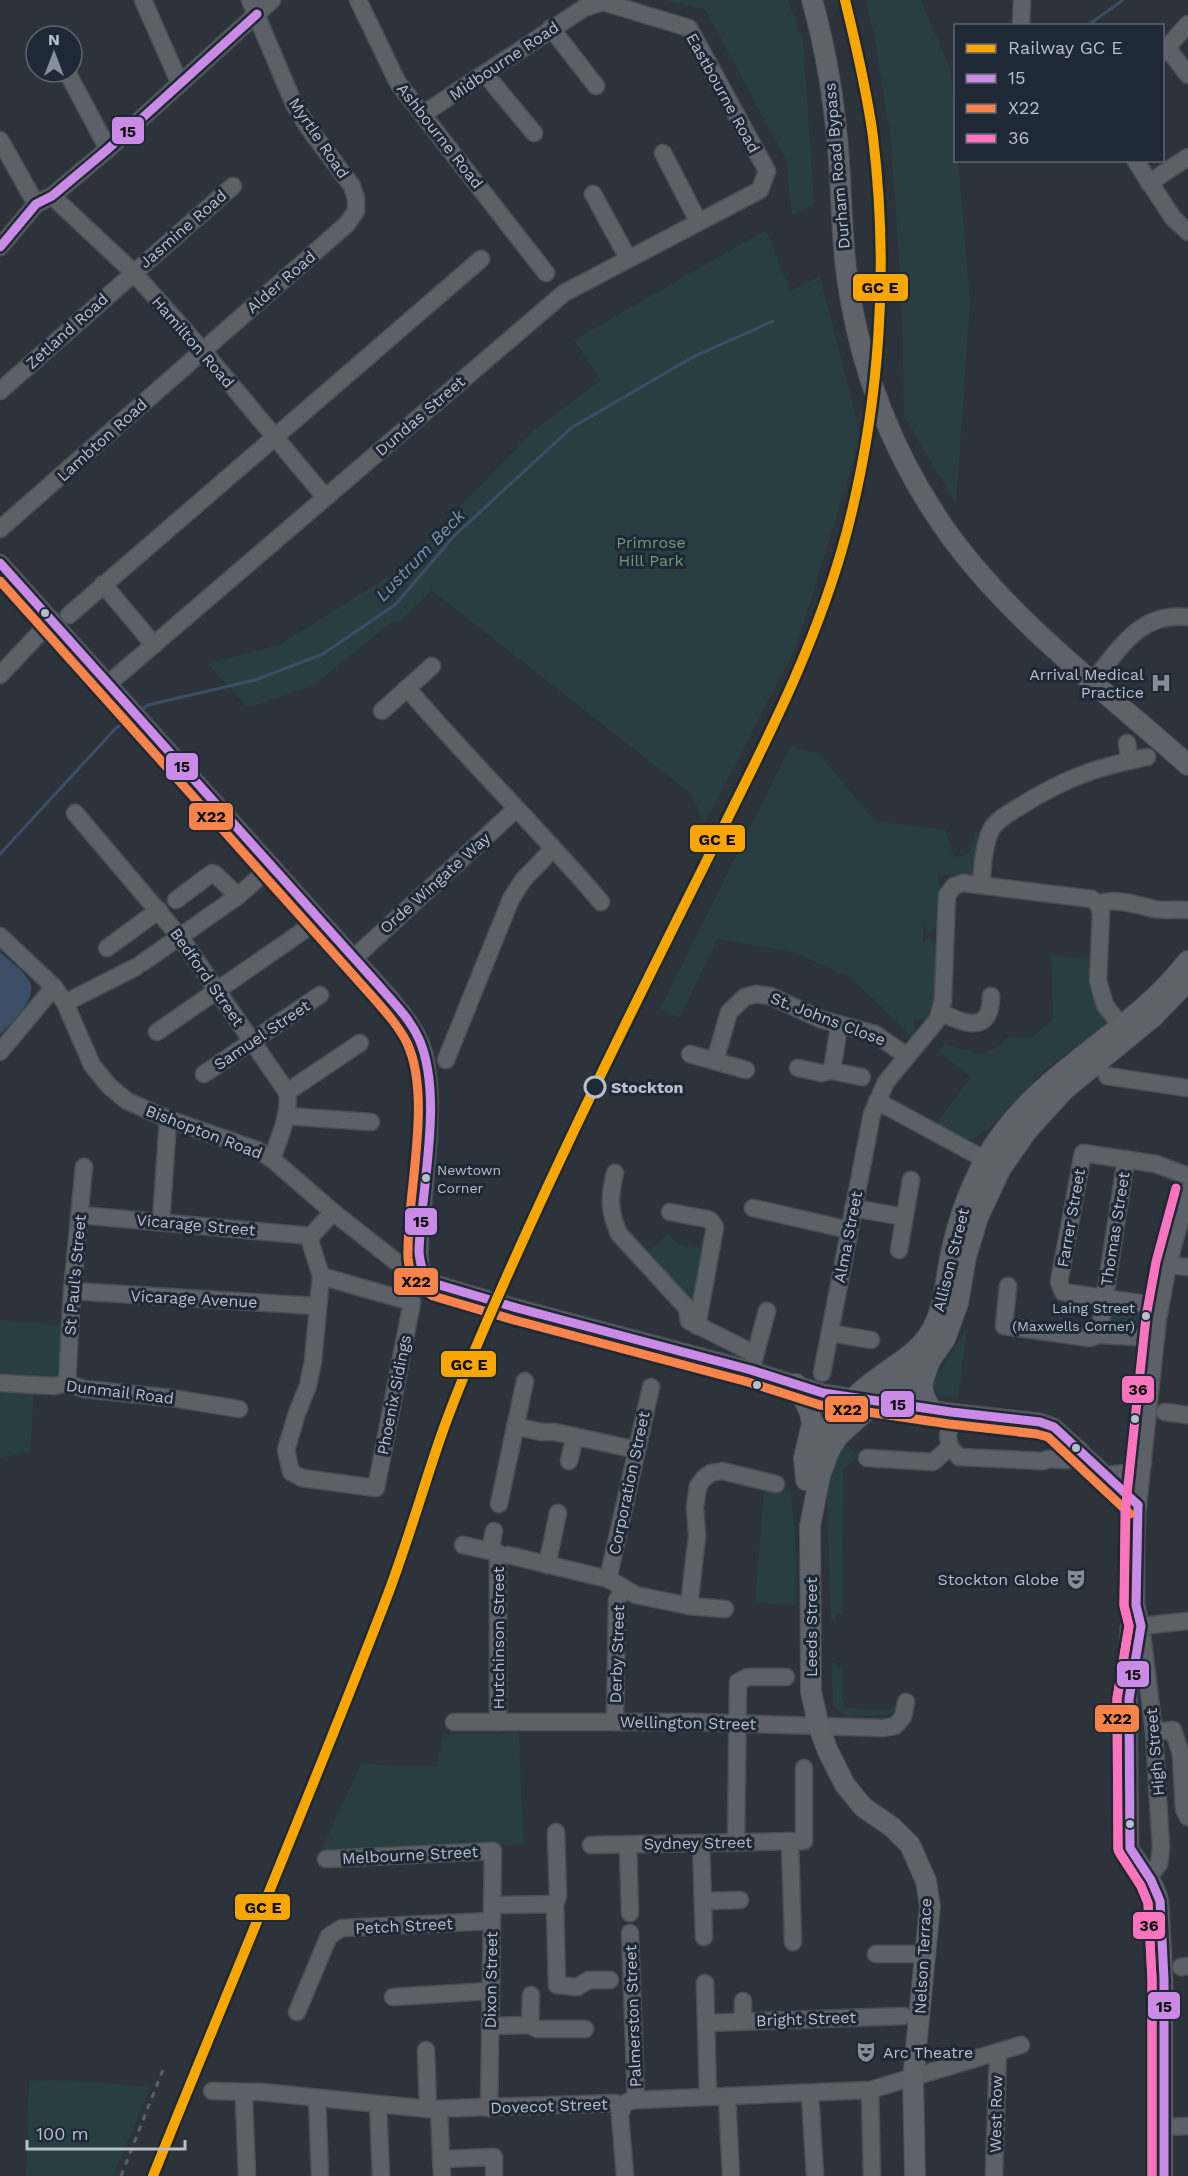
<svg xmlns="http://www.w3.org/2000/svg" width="1188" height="2176" font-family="'Work Sans',sans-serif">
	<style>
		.green { fill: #293e40 }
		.water { fill: #3b4e65 }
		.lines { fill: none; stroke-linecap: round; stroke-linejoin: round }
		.stream { stroke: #3b4e65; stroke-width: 3 }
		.minor-casing { stroke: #4a4f54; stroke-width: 19 }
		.major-casing { stroke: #4a4f57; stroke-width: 22 }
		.minor { stroke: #5c6168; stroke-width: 16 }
		.major { stroke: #5e636a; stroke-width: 20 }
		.rail { stroke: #5b6066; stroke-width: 3; stroke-dasharray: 6 6; stroke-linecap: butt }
		.bus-1-casing { stroke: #1f2935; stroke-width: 14 }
		.bus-2-casing { stroke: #1f2935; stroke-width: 14 }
		.bus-3-casing { stroke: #1f2935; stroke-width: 14 }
		.bus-1 { stroke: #ca8be6; stroke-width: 9 }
		.bus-2 { stroke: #f8844c; stroke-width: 9 }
		.bus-3 { stroke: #fc73be; stroke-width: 9 }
		.rail-1-casing { stroke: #1f2935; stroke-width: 15 }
		.rail-1 { stroke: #f7a600; stroke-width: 10 }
		.bus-dot { fill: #b7bfca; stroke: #1f2935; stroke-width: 2 }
		.stop-dot { fill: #1f2935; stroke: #b7bfca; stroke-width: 3 }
		.labels { text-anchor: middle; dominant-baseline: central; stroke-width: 6; stroke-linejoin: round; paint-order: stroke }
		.bus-label { font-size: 14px; fill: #b7bfca; stroke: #1f2935; text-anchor: start }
		.street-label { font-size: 16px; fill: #b7bfca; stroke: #1f2935 }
		.park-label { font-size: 16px; fill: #6e9b75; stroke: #1f2935 }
		.poi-label { font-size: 16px; fill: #b7bfca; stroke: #1f2935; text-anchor: end }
		.stop-label { font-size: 16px; font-weight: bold; fill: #b7bfca; stroke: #1f2935; text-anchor: start }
		.water-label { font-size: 18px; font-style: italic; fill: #7792ad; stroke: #1f2935 }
		.line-badge { stroke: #1f2935; stroke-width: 2 }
		.pale-badge-label { font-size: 16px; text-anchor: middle; font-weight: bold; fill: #111 }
	</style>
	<rect width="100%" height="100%" fill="#2c333a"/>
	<g class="green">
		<path d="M663,0H788L803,41L814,204L792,215L786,160L705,9Z"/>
		<path d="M865,0H921L951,70L955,127L956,160L958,161L970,301L956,504L904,416L902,305L891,141L875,39Z"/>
		<path d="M766,230L790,291L820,276L861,437L797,645L705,824L690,793L431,590L401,621L392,622L387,626L314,685L248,708L208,664L281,644L399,570L534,430L601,380L574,340Z"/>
		<path d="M790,747L818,753L875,821L945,830L954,857H960L969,853L976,831L984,834L976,872L972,875H938L941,925L929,932L923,924V942L930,938L940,949L936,1006L927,1019L914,1020V1039L850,977L793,952L717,939L680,1018L660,1009Z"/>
		<path d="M1049,955L1094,960L1092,984L1096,1004L1107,1019L1103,1026L1040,1074L989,1129L968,1141L936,1124L971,1077L939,1052L944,1044L982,1054L999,1046L1008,1037L1031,1038L1053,1019L1052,962Z"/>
		<path d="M668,1234L679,1245L704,1249L695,1301L688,1303L643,1256Z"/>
		<path d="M1111,1307L1142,1310L1140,1326L1137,1330L1115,1327L1109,1323Z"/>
		<path d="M0,1320L63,1326L57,1376L34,1393L30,1451L0,1458Z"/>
		<path d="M965,1331L966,1336L958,1399C944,1396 931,1397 934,1380Z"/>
		<path d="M847,1445L854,1452L856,1457L847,1467H843L842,1613L835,1615L836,1623L831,1618L827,1496L831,1474L838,1456Z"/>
		<path d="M764,1489L791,1491L795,1533L796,1605L755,1602Z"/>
		<path d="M832,1663H836L837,1667L842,1668V1696L845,1708L883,1711L893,1708L897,1702V1708L888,1715L846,1716C839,1713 836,1711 833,1703Z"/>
		<path d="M519,1733L523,1844L320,1852L361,1764L436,1767L443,1734Z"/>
		<path d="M60,2080L151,2087L113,2176H26L29,2081Z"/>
	</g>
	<path class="water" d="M0,952C9,960 21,969 28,979C41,997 11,1022 0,1035Z"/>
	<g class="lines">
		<g class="stream">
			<path d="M1087,26L1123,0"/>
			<path d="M139,712L148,705L255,680L323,654L396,604L453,537L571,428L693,357L773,321"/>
			<path d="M0,854L116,728L132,717"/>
		</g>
		<g class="minor-casing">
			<g id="minor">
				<path d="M143,0L180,84"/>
				<path d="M358,0L398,83L546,273"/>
				<path d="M1021,26L1022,0"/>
				<path d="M551,28L596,86"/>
				<path d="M1168,49L1188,75"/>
				<path d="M1162,53L1188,24"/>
				<path d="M67,72L108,149"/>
				<path d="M485,74L534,133"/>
				<path d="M0,140L36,204"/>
				<path d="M663,153L698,221"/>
				<path d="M1135,160L1173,218L1188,232"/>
				<path d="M1149,183L1188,157"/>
				<path d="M593,194L628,258"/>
				<path d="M52,196L133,272L203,351L325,497"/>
				<path d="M0,247L36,204L52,196L108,149L272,0"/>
				<path d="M0,391L233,186"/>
				<path d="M0,529L347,224L356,211V199L352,186L308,127L294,104L250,0"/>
				<path d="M0,563L354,958C374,981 407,1013 419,1040C438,1079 426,1168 422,1213C421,1229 418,1247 420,1263C421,1273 428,1278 436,1284L517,1308L751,1370L823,1393L951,1412L1040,1422L1054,1427L1138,1505"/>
				<path d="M103,584L154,645"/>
				<path d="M69,615L481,259"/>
				<path d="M0,675L52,620"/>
				<path d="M1092,682C1120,649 1140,611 1188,617"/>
				<path d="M108,684L564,293L760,190L767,171L689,28L603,2L584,8L423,114"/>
				<path d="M407,688C470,762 539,829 601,902"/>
				<path d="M382,711L432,666"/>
				<path d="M1127,743L1130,761"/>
				<path d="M75,813L180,937L287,1092C291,1113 279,1138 272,1159"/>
				<path d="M981,885C983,867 983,847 991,830C996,820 1009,813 1019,807C1063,779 1096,767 1147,757"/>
				<path d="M176,900L212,873L215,874L238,896"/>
				<path d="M1098,904L1101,913L1098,981L1105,1005L1121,1026"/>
				<path d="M0,936L54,987L65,1003L92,1065L109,1086L127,1101L168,1119L257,1150L272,1159L333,1212L399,1264H420"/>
				<path d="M107,948L159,910"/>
				<path d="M354,958L516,809"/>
				<path d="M142,963L238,896L272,866"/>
				<path d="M65,1003L136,967"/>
				<path d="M940,1012C964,1024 991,1035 991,996"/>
				<path d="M157,1032L303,931"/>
				<path d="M0,1052L54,987"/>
				<path d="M690,1054L746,1070"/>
				<path d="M446,1060L511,899L523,880L553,849"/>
				<path d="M715,1061L729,1012L745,997L756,994L770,996L820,1019L875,1034L907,1056"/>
				<path d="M798,1068L821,1073L832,1071L862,1077"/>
				<path d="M832,1071L839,1026"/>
				<path d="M204,1074L320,995"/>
				<path d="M1107,1076L1188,1088"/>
				<path d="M287,1092L360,1043"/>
				<path d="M877,1101L995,1165"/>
				<path d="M286,1116L371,1122"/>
				<path d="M615,1173C609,1196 609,1212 619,1234L687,1308L689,1321L755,1354"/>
				<path d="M753,1208L849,1230"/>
				<path d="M853,1208L904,1217"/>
				<path d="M670,1212L707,1219L711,1221L715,1227L697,1326"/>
				<path d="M80,1215L311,1236"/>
				<path d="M161,1222L168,1119"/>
				<path d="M899,1250L911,1180"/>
				<path d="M1168,1265L1188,1267"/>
				<path d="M321,1276L412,1302L376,1488L302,1478L291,1472L286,1450L297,1413L308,1386L313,1361L321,1276L311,1244V1236L333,1212"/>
				<path d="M1008,1286L1004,1326L1090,1338L1099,1335L1156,1338"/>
				<path d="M72,1291L317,1306"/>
				<path d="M1145,1304L1063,1292L1059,1282L1083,1153L1156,1164L1188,1176"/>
				<path d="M830,1333L871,1340"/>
				<path d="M1099,1335L1126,1159"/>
				<path d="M753,1363L767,1311"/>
				<path d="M822,1373L872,1114L886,1082L938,1019L943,1000L947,895L954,886L963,883L1092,899L1098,904C1115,897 1137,905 1154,909C1165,911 1177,909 1188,910"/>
				<path d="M0,1383L54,1386L67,1383L84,1389L172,1398L239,1409"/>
				<path d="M67,1383L72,1291L84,1167"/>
				<path d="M1165,1412L1188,1415"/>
				<path d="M515,1426L541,1432H555L637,1450"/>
				<path d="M950,1447L948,1437L951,1412"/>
				<path d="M867,1458L933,1462L950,1447L959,1457L1043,1461L1048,1459L1068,1460L1079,1449"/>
				<path d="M569,1461L575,1436"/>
				<path d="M1104,1475L1128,1473L1143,1464"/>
				<path d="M499,1504L525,1381"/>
				<path d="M463,1545L498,1553V1722"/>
				<path d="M490,1551L494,1531"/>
				<path d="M508,1555L608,1579L636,1595L689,1606L725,1609"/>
				<path d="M547,1565L558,1513"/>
				<path d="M608,1579L651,1387"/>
				<path d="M689,1606L697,1536L695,1507L698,1486L704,1478L711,1473L722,1471L776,1484"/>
				<path d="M1136,1606L1129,1628L1128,1665L1130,1848C1141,1866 1155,1880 1160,1901L1164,1979V2176"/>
				<path d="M1141,1626L1188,1621"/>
				<path d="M454,1722H694L883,1728L895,1726L903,1717L906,1702"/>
				<path d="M615,1722L617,1600L624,1588"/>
				<path d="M1154,1732L1173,1730L1181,1754L1184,1809L1188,1817"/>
				<path d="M790,1841L793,1942"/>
				<path d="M736,1842L738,1682L748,1677H786"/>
				<path d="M701,1843L704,1937"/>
				<path d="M591,1845L804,1841V1768"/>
				<path d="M628,1845L630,1913"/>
				<path d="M326,1859L493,1851L489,2108"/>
				<path d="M1150,1875L1159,1864L1161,1848L1154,1732L1141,1626L1136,1605V1552L1137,1513L1158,1318L1168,1265L1188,1191"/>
				<path d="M703,1901L740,1900"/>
				<path d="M555,1904L558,1896L556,1832"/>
				<path d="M492,1905L555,1904L557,1985L577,1987L589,1980H610"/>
				<path d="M630,1933L636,2100"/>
				<path d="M876,1954H926"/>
				<path d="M1181,1967L1188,1966"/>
				<path d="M705,1983L708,2096"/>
				<path d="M393,1997L490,1991"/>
				<path d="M743,2001V2021"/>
				<path d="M297,2012L329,1936L342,1928L491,1921"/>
				<path d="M707,2023L904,2016"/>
				<path d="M530,2025L531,1995"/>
				<path d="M490,2026L530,2025L537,2029H585"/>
				<path d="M426,2050L428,2109"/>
				<path d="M870,2090L872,2176"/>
				<path d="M212,2091L262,2092L428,2109L615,2103L623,2106"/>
				<path d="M246,2093L244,2100L247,2176"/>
				<path d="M810,2094L815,2176"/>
				<path d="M727,2096L731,2176"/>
				<path d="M317,2098L320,2176"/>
				<path d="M378,2104L381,2176"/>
				<path d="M623,2106L627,2102L636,2100L870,2090L1021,2045"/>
				<path d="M623,2106L620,2115L625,2176"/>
				<path d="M439,2110L442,2176"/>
				<path d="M1164,2127L1188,2126"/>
				<path d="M441,2159L494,2157V2175"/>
				<path d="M994,2176L998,2052"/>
			</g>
		</g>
		<g class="major-casing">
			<g id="major">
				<path d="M812,0C827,53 835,106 839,161C842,206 842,251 850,296C865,384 900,468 953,540C1018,627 1108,693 1188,765"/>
				<path d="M930,1361C921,1383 918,1390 932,1410"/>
				<path d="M796,1384L810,1412L812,1424L804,1458L806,1480"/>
				<path d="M815,1451C830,1418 854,1395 883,1374C899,1363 917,1352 928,1336C945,1310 945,1282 951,1253C958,1221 969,1189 985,1160C1022,1093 1088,1055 1144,1007C1160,993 1175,977 1188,961"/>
				<path d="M915,2176L913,2078L930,1906L926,1881L910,1845L892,1827L863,1807L845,1785L827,1749L819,1727L811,1692L810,1526L820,1475L829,1451L838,1436L876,1402L903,1383L931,1359L945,1339L958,1303L966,1257L978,1217L1001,1168L1027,1131L1064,1090L1153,1017L1188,981"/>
			</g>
		</g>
		<use href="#minor" class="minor"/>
		<use href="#major" class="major"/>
		<path class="rail" d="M121,2176L164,2067"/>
		<g class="bus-1-casing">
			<g id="bus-1">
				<path d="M0,247L36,204L52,196L108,149L257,14"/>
				<path d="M0,563L380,987C394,1003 410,1019 419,1039C444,1096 421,1189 419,1251C420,1267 423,1274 436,1284L517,1308L751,1370L823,1393L951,1412L1040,1422L1054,1427L1138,1505"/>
				<path d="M1138,1505L1136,1605L1141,1626L1129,1699L1130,1848L1151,1880L1160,1901L1164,1979V2176"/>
			</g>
		</g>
		<g class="bus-2-casing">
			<g id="bus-2">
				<path d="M0,581L371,995C384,1010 398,1025 407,1043C433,1099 406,1196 408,1258C409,1275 417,1287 433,1296L514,1320L748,1382L820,1405L949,1424L1037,1434L1048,1437L1130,1514"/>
				<path d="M1126,1505L1124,1606L1129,1626L1117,1698L1118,1848L1120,1854L1141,1886L1148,1903L1152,1979V2176"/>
			</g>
		</g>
		<g class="bus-3-casing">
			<path id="bus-3" d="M1152,2176V1979L1148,1903L1141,1886L1118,1850L1117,1699L1129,1626L1124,1605L1125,1513L1146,1317L1156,1262L1176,1188"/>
		</g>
		<use href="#bus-1" class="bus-1"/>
		<use href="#bus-2" class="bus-2"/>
		<use href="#bus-3" class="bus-3"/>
		<g class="rail-1-casing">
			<path id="rail-1" d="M153,2176C230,1985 311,1794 385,1602C406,1548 422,1491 441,1436C455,1396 472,1356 489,1317C554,1167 627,1020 700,874C755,762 815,653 847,531C880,404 889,268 873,137C867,91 856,45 845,0"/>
		</g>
		<use href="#rail-1" class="rail-1"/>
	</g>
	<defs>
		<g id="hospital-bare" transform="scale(1.62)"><path d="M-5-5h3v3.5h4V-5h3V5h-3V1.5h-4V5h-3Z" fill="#868e98" stroke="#1f2935" stroke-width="2.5" paint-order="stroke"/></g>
		<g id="theatre-bare" transform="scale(1.62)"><path d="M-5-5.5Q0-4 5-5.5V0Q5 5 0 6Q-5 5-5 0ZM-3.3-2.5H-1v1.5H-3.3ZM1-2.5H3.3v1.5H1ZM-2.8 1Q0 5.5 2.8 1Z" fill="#868e98" stroke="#1f2935" stroke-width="2.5" paint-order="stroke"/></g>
	</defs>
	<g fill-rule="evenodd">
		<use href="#hospital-bare" x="1161" y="683"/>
		<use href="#theatre-bare" x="1076" y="1579"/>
		<use href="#theatre-bare" x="866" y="2052"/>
	</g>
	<g class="bus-dot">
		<circle cx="45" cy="613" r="5"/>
		<circle cx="426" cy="1178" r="5"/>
		<circle cx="1146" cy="1316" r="5"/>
		<circle cx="757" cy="1385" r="5"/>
		<circle cx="1135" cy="1419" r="5"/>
		<circle cx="1076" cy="1448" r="5"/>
		<circle cx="1130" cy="1824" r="5"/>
	</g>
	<circle class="stop-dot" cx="595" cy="1087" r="10"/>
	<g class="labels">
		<g class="bus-label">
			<text x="437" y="1170">Newtown<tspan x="437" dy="18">Corner</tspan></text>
			<text x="1135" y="1308" text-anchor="end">Laing Street<tspan x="1135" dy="18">(Maxwells Corner)</tspan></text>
		</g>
		<g class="street-label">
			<text transform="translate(504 61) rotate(-34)">Midbourne Road</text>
			<text transform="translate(723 93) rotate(61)">Eastbourne Road</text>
			<text transform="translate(440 136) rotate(52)">Ashbourne Road</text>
			<text transform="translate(319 138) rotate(56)">Myrtle Road</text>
			<text transform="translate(837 166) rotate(-95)">Durham Road Bypass</text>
			<text transform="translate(183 229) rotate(-41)">Jasmine Road</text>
			<text transform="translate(281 282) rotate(-41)">Alder Road</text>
			<text transform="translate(67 331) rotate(-42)">Zetland Road</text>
			<text transform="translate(193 342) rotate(49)">Hamilton Road</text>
			<text transform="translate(420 416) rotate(-41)">Dundas Street</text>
			<text transform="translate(102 440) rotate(-42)">Lambton Road</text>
			<text transform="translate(435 883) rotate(-42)">Orde Wingate Way</text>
			<text transform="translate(207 977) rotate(55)">Bedford Street</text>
			<text transform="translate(828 1019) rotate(21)">St. Johns Close</text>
			<text transform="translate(262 1035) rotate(-34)">Samuel Street</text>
			<text transform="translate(204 1132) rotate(21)">Bishopton Road</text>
			<text transform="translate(1071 1218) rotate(-80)">Farrer Street</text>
			<text transform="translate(196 1225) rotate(5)">Vicarage Street</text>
			<text transform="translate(1115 1229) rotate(-81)">Thomas Street</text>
			<text transform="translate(848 1237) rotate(-79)">Alma Street</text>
			<text transform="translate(951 1260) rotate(-76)">Allison Street</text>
			<text transform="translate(75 1275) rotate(-85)">St Paul's Street</text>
			<text transform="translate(194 1299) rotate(3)">Vicarage Avenue</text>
			<text transform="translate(120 1392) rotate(7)">Dunmail Road</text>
			<text transform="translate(394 1395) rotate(-79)">Phoenix Sidings</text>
			<text transform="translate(629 1483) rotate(-78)">Corporation Street</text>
			<text transform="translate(811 1627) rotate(-90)">Leeds Street</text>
			<text transform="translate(498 1638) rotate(-90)">Hutchinson Street</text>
			<text transform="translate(617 1654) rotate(-88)">Derby Street</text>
			<text transform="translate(688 1723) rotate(1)">Wellington Street</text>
			<text transform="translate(1155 1752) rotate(-95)">High Street</text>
			<text transform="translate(698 1843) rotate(-1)">Sydney Street</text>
			<text transform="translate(410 1855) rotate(-3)">Melbourne Street</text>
			<text transform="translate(404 1926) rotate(-3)">Petch Street</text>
			<text transform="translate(923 1956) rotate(-87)">Nelson Terrace</text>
			<text transform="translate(491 1980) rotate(-89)">Dixon Street</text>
			<text transform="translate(633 2016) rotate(-92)">Palmerston Street</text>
			<text transform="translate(806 2019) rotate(-2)">Bright Street</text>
			<text transform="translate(549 2106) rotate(-2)">Dovecot Street</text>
			<text transform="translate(996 2114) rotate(-89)">West Row</text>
		</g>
		<g class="park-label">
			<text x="651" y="542">Primrose<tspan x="651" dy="18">Hill Park</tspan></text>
		</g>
		<g class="poi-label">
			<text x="1144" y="674">Arrival Medical<tspan x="1144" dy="18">Practice</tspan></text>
			<text x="1059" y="1579">Stockton Globe</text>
			<text x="883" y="2052" text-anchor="start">Arc Theatre</text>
		</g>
		<g class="stop-label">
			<text x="611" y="1087">Stockton</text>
		</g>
		<g class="water-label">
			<text transform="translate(420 555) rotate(-46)">Lustrum Beck</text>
		</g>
	</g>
	<g class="line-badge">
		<rect x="111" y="116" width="34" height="29" rx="6" fill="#ca8be6"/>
		<rect x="852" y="273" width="57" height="29" rx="6" fill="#f7a600"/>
		<rect x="165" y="752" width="34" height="29" rx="6" fill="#ca8be6"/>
		<rect x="188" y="802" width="46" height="29" rx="6" fill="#f8844c"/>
		<rect x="689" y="824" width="57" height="29" rx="6" fill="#f7a600"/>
		<rect x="404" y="1207" width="34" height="29" rx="6" fill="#ca8be6"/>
		<rect x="393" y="1267" width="46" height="29" rx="6" fill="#f8844c"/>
		<rect x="440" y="1350" width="57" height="28" rx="6" fill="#f7a600"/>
		<rect x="1121" y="1375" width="34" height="29" rx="6" fill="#fc73be"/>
		<rect x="880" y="1390" width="35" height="28" rx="6" fill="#ca8be6"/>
		<rect x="824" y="1395" width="45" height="28" rx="6" fill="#f8844c"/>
		<rect x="1116" y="1660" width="34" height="28" rx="6" fill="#ca8be6"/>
		<rect x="1094" y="1704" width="46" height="29" rx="6" fill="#f8844c"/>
		<rect x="234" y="1893" width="57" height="28" rx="6" fill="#f7a600"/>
		<rect x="1132" y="1911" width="34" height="29" rx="6" fill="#fc73be"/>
		<rect x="1147" y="1991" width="34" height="29" rx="6" fill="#ca8be6"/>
	</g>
	<g class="pale-badge-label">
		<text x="128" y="137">15</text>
		<text x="880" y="293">GC E</text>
		<text x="182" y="772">15</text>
		<text x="211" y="822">X22</text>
		<text x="717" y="845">GC E</text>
		<text x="421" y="1227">15</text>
		<text x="416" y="1287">X22</text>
		<text x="469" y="1370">GC E</text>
		<text x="1138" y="1395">36</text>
		<text x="898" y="1410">15</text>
		<text x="847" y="1415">X22</text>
		<text x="1133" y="1680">15</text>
		<text x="1117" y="1724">X22</text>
		<text x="263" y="1913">GC E</text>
		<text x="1149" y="1931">36</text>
		<text x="1164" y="2012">15</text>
	</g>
	<rect x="954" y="24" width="210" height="138" fill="#1f2935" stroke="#5c6571" stroke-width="1.5"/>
	<rect x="966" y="44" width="30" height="9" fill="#f7a600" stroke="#5c6571" stroke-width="1.5"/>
	<text x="1008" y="54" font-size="18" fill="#b7bfca">Railway GC E</text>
	<rect x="966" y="74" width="30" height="9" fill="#ca8be6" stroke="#5c6571" stroke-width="1.5"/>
	<text x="1008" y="84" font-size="18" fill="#b7bfca">15</text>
	<rect x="966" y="104" width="30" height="9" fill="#f8844c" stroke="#5c6571" stroke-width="1.5"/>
	<text x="1008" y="114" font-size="18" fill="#b7bfca">X22</text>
	<rect x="966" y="134" width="30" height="9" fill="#fc73be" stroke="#5c6571" stroke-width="1.5"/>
	<text x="1008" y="144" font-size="18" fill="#b7bfca">36</text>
	<g transform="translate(54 54)"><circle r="28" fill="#1f2935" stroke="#5c6571" stroke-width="1.5"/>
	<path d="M0-4.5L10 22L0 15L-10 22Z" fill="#868e98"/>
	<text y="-9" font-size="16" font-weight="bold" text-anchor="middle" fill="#b7bfca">N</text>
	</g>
	<path d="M27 2140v9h158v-9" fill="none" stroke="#b7bfca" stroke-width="3"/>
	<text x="36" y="2140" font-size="18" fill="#b7bfca" stroke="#1f2935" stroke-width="4.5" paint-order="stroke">100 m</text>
</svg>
